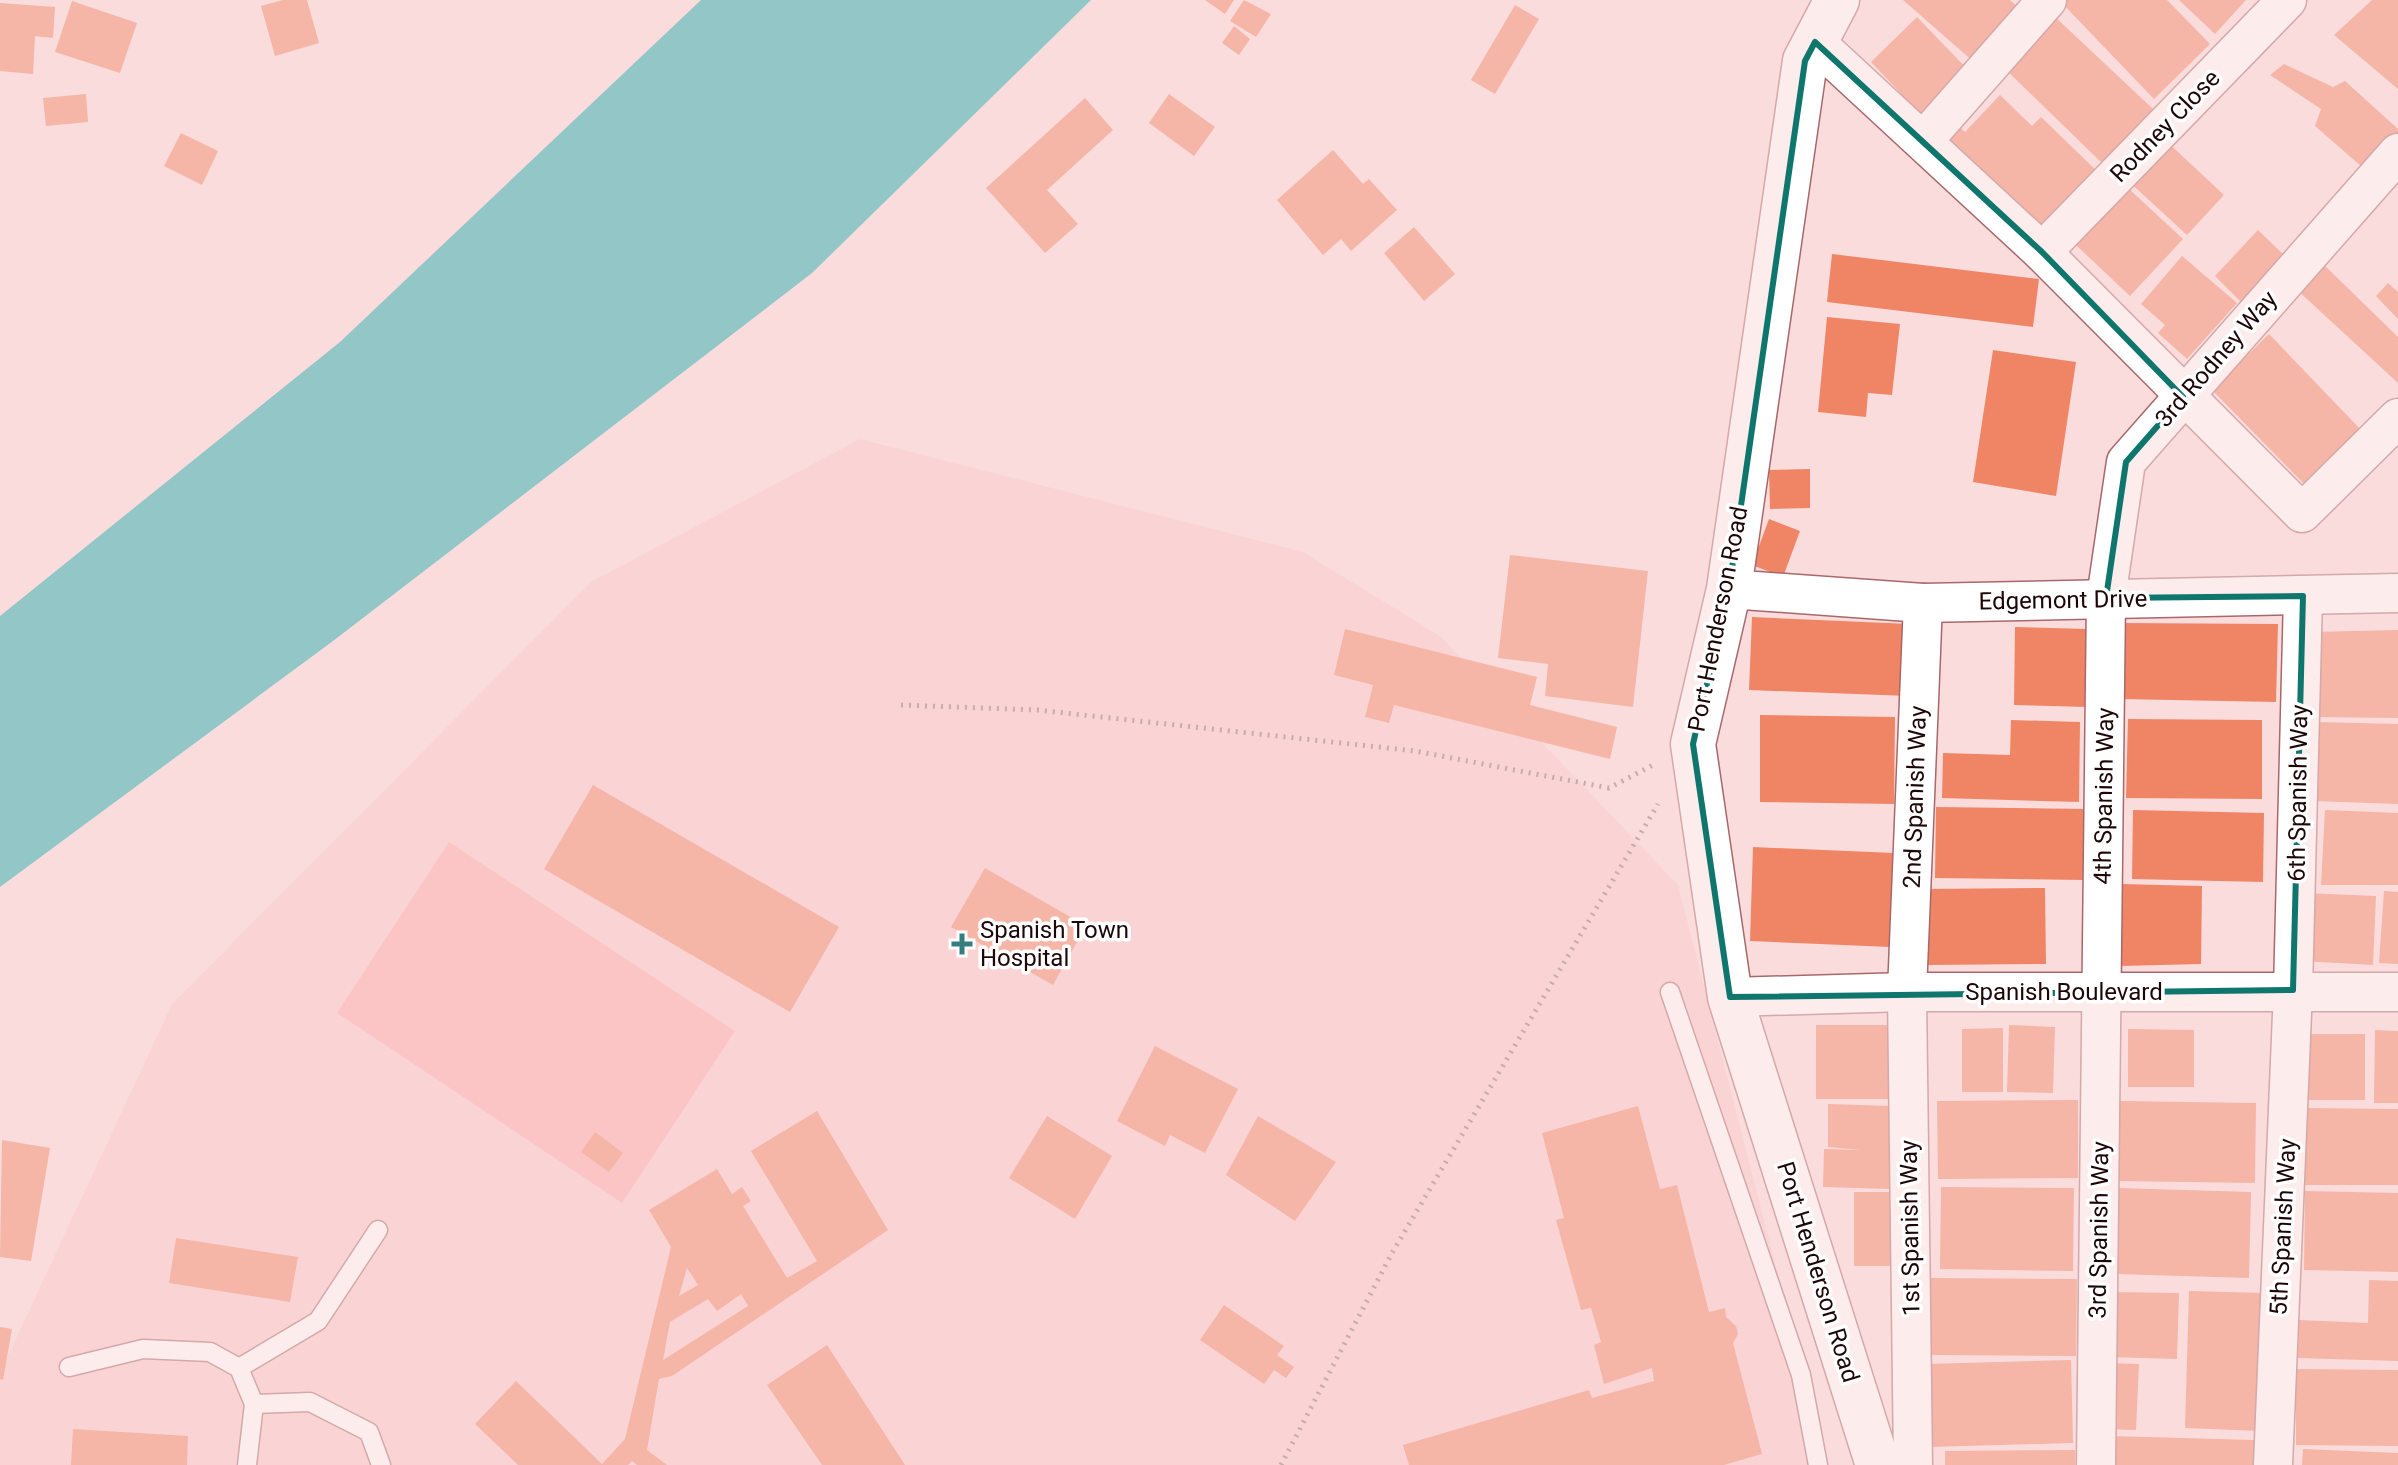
<svg xmlns="http://www.w3.org/2000/svg" width="2398" height="1465" font-family="Roboto,sans-serif">
	<style>
		.built { fill: #fbcacb }
		.green { fill: #fda8ab }
		.water { fill: #14aaad }
		.building { fill: #f08566; fill-rule: evenodd }
		.lines { fill: none; stroke-linecap: round; stroke-linejoin: round }
		.service-casing { stroke: #a8686b; stroke-width: 21 }
		.minor-casing { stroke: #a8686b; stroke-width: 41 }
		.tertiary-casing { stroke: #a8686b; stroke-width: 47 }
		.path { stroke: #8b7172; stroke-width: 5; stroke-dasharray: 2 6; stroke-linecap: butt }
		.service { stroke: #fff; stroke-width: 18 }
		.minor { stroke: #fff; stroke-width: 38 }
		.tertiary { stroke: #fff; stroke-width: 44 }
		.marked { fill: none; stroke: #0f766e; stroke-width: 6; stroke-linejoin: round }
		.poi-dot { fill: #357e7f; stroke: #fff; stroke-width: 3 }
		.labels { text-anchor: middle; dominant-baseline: central; stroke-width: 7; stroke-linejoin: round; paint-order: stroke }
		.street-label { font-size: 24px; fill: #1d0608; stroke: #fff }
		.poi-label { font-size: 24px; fill: #1d0608; stroke: #fff; text-anchor: start }
	</style>
	<rect width="100%" height="100%" fill="#fadcdc"/>
	<path class="built" d="M860,439L1303,552L1440,636L1678,885L1827,1465H0V1373L172,1004L591,582Z"/>
	<path class="green" d="M449,842L735,1031L622,1203L337,1013Z"/>
	<path class="water" d="M701,0H1091L812,273L333,641L0,887V616L340,342Z"/>
	<g class="building">
		<path d="M283,0H307L319,43L275,56L261,6Z"/>
		<path d="M1205,0H1234L1225,14Z"/>
		<path d="M1244,0L1271,14L1256,37L1230,21Z"/>
		<path d="M1903,0H2010L2020,9L1975,63Z"/>
		<path d="M2059,0H2167L2210,44L2154,99Z"/>
		<path d="M2179,0H2246L2215,34Z"/>
		<path d="M2372,0H2398V89L2334,35Z"/>
		<path d="M72,1L137,23L120,73L55,52Z"/>
		<path d="M0,3L55,7L53,38L35,36L33,74L0,71Z"/>
		<path d="M1515,5L1539,19L1495,94L1471,80Z"/>
		<path d="M2052,14L2153,109L2102,163L2002,66Z"/>
		<path d="M1917,17L1971,73L1925,119L1871,62Z"/>
		<path d="M1234,26L1250,39L1239,55L1222,43Z"/>
		<path d="M2284,64L2333,87L2345,81L2398,129V142L2369,173L2315,126L2321,109L2270,75Z"/>
		<path d="M86,94L88,122L46,126L43,98Z"/>
		<path d="M1169,94L1215,127L1194,156L1149,123Z"/>
		<path d="M2000,95L2032,126L2041,117L2102,176L2046,235L1925,149L1952,120L1965,132Z"/>
		<path d="M1085,98L1113,130L1047,190L1078,224L1045,253L986,188Z"/>
		<path d="M181,133L218,151L202,185L164,166Z"/>
		<path d="M2163,138L2224,195L2187,235L2125,178Z"/>
		<path d="M1333,150L1363,184L1369,179L1397,210L1351,251L1341,239L1323,255L1277,200Z"/>
		<path d="M2129,189L2183,239L2130,296L2076,245Z"/>
		<path d="M1414,227L1455,274L1424,301L1384,253Z"/>
		<path d="M2258,230L2287,258L2244,305L2215,276Z"/>
		<path d="M1832,254L2039,279L2033,327L1827,302Z"/>
		<path d="M2182,256L2237,303L2187,359L2158,333L2165,325L2141,304Z"/>
		<path d="M2321,262L2398,337V383L2295,288Z"/>
		<path d="M2388,283L2398,292V319L2376,296Z"/>
		<path d="M1827,317L1900,324L1892,395L1868,393L1866,417L1818,412Z"/>
		<path d="M2269,334L2364,433L2308,488L2212,390Z"/>
		<path d="M1993,350L2076,362L2056,496L1973,482Z"/>
		<path d="M1810,469V508L1770,509L1769,470Z"/>
		<path d="M1769,519L1800,531L1783,577L1752,565Z"/>
		<path d="M1510,555L1648,571L1633,707L1545,696L1548,664L1498,658Z"/>
		<path d="M1752,617L1910,624L1908,696L1749,690Z"/>
		<path d="M2120,623L2278,624L2276,702L2120,699Z"/>
		<path d="M2015,627L2088,629L2087,707L2014,705Z"/>
		<path d="M1345,629L1537,677L1530,705L1617,727L1610,759L1394,705L1389,723L1365,717L1373,685L1334,675Z"/>
		<path d="M2398,630V718L2312,717V632Z"/>
		<path d="M1760,715L1895,717L1894,804L1760,802Z"/>
		<path d="M2128,719L2262,720V799L2126,798Z"/>
		<path d="M2011,720L2080,722L2079,802L1942,798L1943,753L2010,755Z"/>
		<path d="M2316,722L2398,724V804L2314,801Z"/>
		<path d="M593,785L839,927L790,1012L544,869Z"/>
		<path d="M1936,807L2085,809L2084,880L1935,878Z"/>
		<path d="M2133,810L2264,813L2263,882L2132,879Z"/>
		<path d="M2325,810L2398,813V885H2321Z"/>
		<path d="M1753,847L1894,853L1890,947L1750,941Z"/>
		<path d="M985,868L1086,926L1053,985L951,927Z"/>
		<path d="M2121,884L2202,886L2201,964L2120,966Z"/>
		<path d="M2045,888L2046,964L1926,965V889Z"/>
		<path d="M2384,891L2398,892V964L2379,963Z"/>
		<path d="M2305,893L2376,896L2373,965L2302,961Z"/>
		<rect x="1816" y="1025" width="78" height="74"/>
		<path d="M2009,1025L2055,1027L2053,1093L2007,1092Z"/>
		<path d="M2003,1028V1092H1962V1029Z"/>
		<path d="M2128,1029L2194,1030V1087H2128Z"/>
		<path d="M2375,1030L2398,1031V1103H2374Z"/>
		<path d="M2297,1034H2365V1100H2298Z"/>
		<path d="M1155,1046L1238,1089L1205,1153L1170,1135L1165,1146L1117,1121Z"/>
		<path d="M2078,1100V1178L1938,1179L1937,1101Z"/>
		<path d="M2119,1101L2256,1103L2255,1183L2118,1181Z"/>
		<path d="M1828,1104L1890,1106L1891,1189L1823,1187L1824,1149L1861,1150L1828,1147Z"/>
		<path d="M1638,1106L1660,1189L1677,1185L1709,1312L1725,1308L1726,1317L1736,1326L1738,1334L1733,1343L1762,1454L1724,1465H1409L1403,1445L1589,1390L1592,1398L1654,1381L1652,1368L1604,1384L1594,1345L1601,1342L1591,1308L1581,1310L1556,1220L1564,1218L1542,1133Z"/>
		<path d="M2303,1108L2398,1109V1185H2303Z"/>
		<path d="M817,1111L888,1230L672,1376L659,1379L647,1450L667,1465H637L632,1461L628,1465H518L475,1424L516,1381L602,1464L625,1439L671,1247L649,1210L717,1169L732,1194L742,1187L751,1201L743,1206L787,1278L817,1261L751,1151ZM687,1268L698,1285L679,1296ZM741,1294L748,1306L663,1360L670,1322L708,1299L717,1311Z"/>
		<path d="M1047,1116L1112,1156L1075,1219L1009,1178Z"/>
		<path d="M1258,1116L1336,1162L1295,1221L1226,1175Z"/>
		<path d="M595,1132L623,1153L609,1172L581,1152Z"/>
		<path d="M2,1140L50,1148L31,1261L0,1257Z"/>
		<path d="M1941,1187L2074,1188L2073,1271L1940,1269Z"/>
		<path d="M2118,1188L2251,1192L2249,1278L2116,1274Z"/>
		<path d="M2305,1191L2398,1193V1272L2304,1270Z"/>
		<rect x="1854" y="1192" width="49" height="74"/>
		<path d="M176,1238L298,1257L290,1302L169,1283Z"/>
		<path d="M1930,1278L2077,1279L2076,1356L1930,1355Z"/>
		<path d="M2369,1280L2398,1281V1361L2298,1358L2299,1320L2368,1323Z"/>
		<path d="M2189,1291L2264,1293L2260,1431L2185,1428Z"/>
		<path d="M2110,1292L2179,1293L2177,1359L2108,1357Z"/>
		<path d="M1224,1305L1284,1346L1277,1355L1294,1367L1286,1378L1274,1370L1264,1384L1200,1340Z"/>
		<path d="M0,1327L12,1329L3,1380L0,1379Z"/>
		<path d="M827,1345L905,1465H822L767,1385Z"/>
		<path d="M2071,1360L2073,1443L1930,1447L1927,1364Z"/>
		<path d="M2107,1363L2139,1364L2136,1430L2103,1429Z"/>
		<path d="M2296,1369L2398,1370V1446L2296,1445Z"/>
		<path d="M73,1429L188,1436L187,1465H71Z"/>
		<path d="M2110,1436L2254,1440V1465H2110Z"/>
		<path d="M2303,1449L2398,1453V1465H2302Z"/>
		<path d="M2075,1450V1465H1945V1451Z"/>
	</g>
	<g class="lines">
		<g class="service-casing">
			<g id="service">
				<path d="M1670,992L1801,1375L1818,1465"/>
				<path d="M69,1367L143,1349L210,1352L239,1368L254,1404L247,1465"/>
				<path d="M239,1368L318,1321L378,1230"/>
				<path d="M254,1404L310,1402L369,1432L381,1465"/>
			</g>
		</g>
		<g class="minor-casing">
			<g id="minor">
				<path d="M1815,42L2042,252L2302,513L2398,418"/>
				<path d="M1923,141L2047,0"/>
				<path d="M2042,252L2287,0"/>
				<path d="M1729,589L1923,603L2398,593"/>
				<path d="M1730,997L1907,992H2398"/>
				<path d="M1913,1465L1907,992L1923,603"/>
				<path d="M2096,1465L2106,598L2126,462L2398,153"/>
				<path d="M2273,1465L2293,990L2303,596"/>
			</g>
		</g>
		<g class="tertiary-casing">
			<path id="tertiary" d="M1837,0L1805,61L1729,589L1693,744L1730,997L1878,1465"/>
		</g>
		<g class="path">
			<path d="M901,705L1037,710L1415,751L1609,788L1653,765"/>
			<path d="M1281,1465L1392,1253L1658,804"/>
		</g>
		<use href="#service" class="service"/>
		<use href="#minor" class="minor"/>
		<use href="#tertiary" class="tertiary"/>
	</g>
	<path d="M0 0H2398V1465H0ZM1815,42L2042,252L2183,397L2126,462L2106,598L2303,596L2293,990L1730,997L1693,744L1729,589L1805,61Z" fill="#fadcdc" fill-opacity=".55" fill-rule="evenodd"/>
	<path class="marked" d="M1815,42L2042,252L2183,397L2126,462L2106,598L2303,596L2293,990L1730,997L1693,744L1729,589L1805,61Z"/>
	<path class="poi-dot" d="M958 932h8v8h8v8h-8v8h-8v-8h-8v-8h8z"/>
	<g class="labels">
		<g class="street-label">
			<text transform="translate(2165 126) rotate(-46)">Rodney Close</text>
			<text transform="translate(2216 359) rotate(-49)">3rd Rodney Way</text>
			<text transform="translate(2063 600) rotate(-1)">Edgemont Drive</text>
			<text transform="translate(1718 619) rotate(-79)">Port Henderson Road</text>
			<text transform="translate(2298 793) rotate(-89)">6th Spanish Way</text>
			<text transform="translate(2104 796) rotate(-89)">4th Spanish Way</text>
			<text transform="translate(1915 797) rotate(-88)">2nd Spanish Way</text>
			<text x="2064" y="992">Spanish Boulevard</text>
			<text transform="translate(2283 1227) rotate(-87)">5th Spanish Way</text>
			<text transform="translate(1910 1228) rotate(-91)">1st Spanish Way</text>
			<text transform="translate(2099 1230) rotate(-89)">3rd Spanish Way</text>
			<text transform="translate(1818 1272) rotate(73)">Port Henderson Road</text>
		</g>
		<g class="poi-label">
			<text x="980" y="930">Spanish Town<tspan x="980" dy="28">Hospital</tspan></text>
		</g>
	</g>
</svg>
